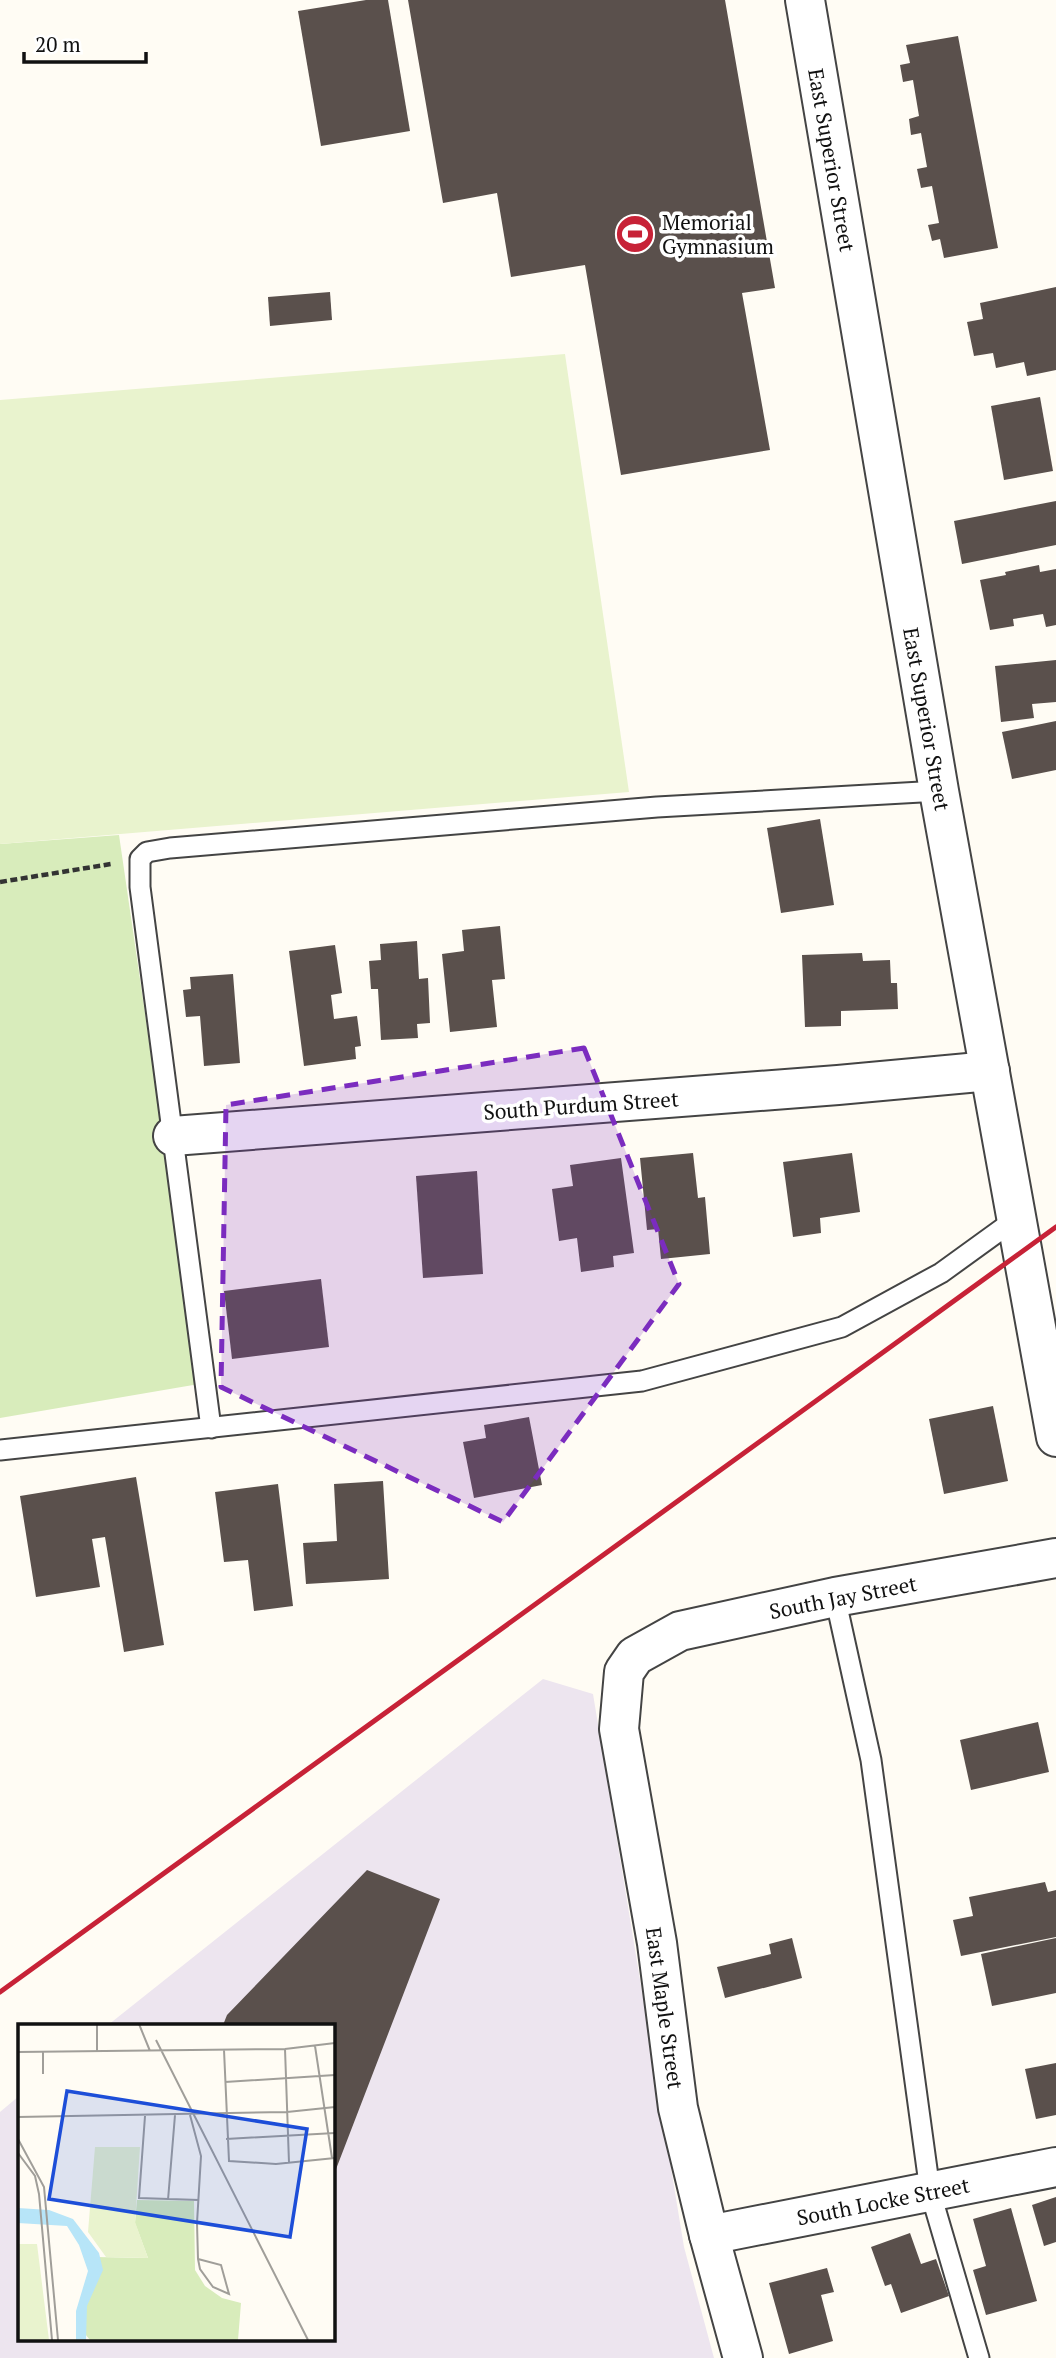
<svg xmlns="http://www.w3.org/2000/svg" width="1056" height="2358" font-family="'PT Serif',serif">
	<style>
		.industrial { fill: #ede5ef }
		.green { fill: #d8ecbb }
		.pitch { fill: #e9f3ce }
		.building { fill: #5a504c }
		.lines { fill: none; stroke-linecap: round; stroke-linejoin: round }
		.service-casing { stroke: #444; stroke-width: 23 }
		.minor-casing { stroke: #444; stroke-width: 42 }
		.tertiary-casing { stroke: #444; stroke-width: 42 }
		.path { stroke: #333; stroke-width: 4.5; stroke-dasharray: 7 3.5; stroke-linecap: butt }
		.service { stroke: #fff; stroke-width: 19 }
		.minor { stroke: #fff; stroke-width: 38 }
		.tertiary { stroke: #fff; stroke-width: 38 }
		.rail { stroke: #c72237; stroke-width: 5 }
		.marked { fill: #7b2cbf; fill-opacity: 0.2; stroke: #7b2cbf; stroke-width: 5; stroke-dasharray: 14 9; stroke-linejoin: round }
		.labels { text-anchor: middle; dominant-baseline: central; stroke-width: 7; stroke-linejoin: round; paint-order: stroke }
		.street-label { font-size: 21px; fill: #111; stroke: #fff }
		.poi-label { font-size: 21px; fill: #111; stroke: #fff; text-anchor: start }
		.inset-road { fill: none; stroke: #a09e99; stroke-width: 2 }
		.view { fill: #1d4ed8; fill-opacity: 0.15; stroke: #1d4ed8; stroke-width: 3.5 }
		.inset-edge { fill: none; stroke: #111; stroke-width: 3.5 }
	</style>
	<rect width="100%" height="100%" fill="#fffcf4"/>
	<path class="industrial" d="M543,1679L593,1694L684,2247L714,2358H0V2112L19,2096V2339H332V2025H108Z"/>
	<path class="green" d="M119,835L199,1384L0,1418V844Z"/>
	<path class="pitch" d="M565,354L629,792L0,844V400Z"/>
	<g class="building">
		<path d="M366,0H388L410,131L321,146L298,11Z"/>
		<path d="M408,0H725L775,288L742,293L770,450L621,475L585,265L511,277L497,193L443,203Z"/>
		<path d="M958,36L998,248L944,258L940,239L932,241L928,225L939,223L932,186L921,188L917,169L927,167L921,133L911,135L909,119L919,116L913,80L903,82L900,65L910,63L906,45Z"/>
		<path d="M1056,287V370L1027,376L1024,362L996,368L993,353L974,356L967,322L983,319L980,303Z"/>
		<path d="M330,292L332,320L270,326L268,297Z"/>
		<path d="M1040,397L1053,471L1004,480L991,406Z"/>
		<path d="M1056,501V545L962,564L954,521Z"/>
		<path d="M1039,565L1040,572L1056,569V625L1046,627L1043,614L1013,619L1014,626L990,630L980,580L1006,575L1005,572Z"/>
		<path d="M1056,660V702L1032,704L1034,718L1001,722L995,666Z"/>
		<path d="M1056,721V770L1012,779L1002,732Z"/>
		<path d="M820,819L834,905L781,913L767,828Z"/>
		<path d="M500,926L505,979L492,980L497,1027L450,1032L442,954L464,951L462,930Z"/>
		<path d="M417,941L419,979L428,978L430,1023L417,1024L418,1038L381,1040L378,989H371L369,961L381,960L380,944Z"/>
		<path d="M335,945L342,993L331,995L334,1019L357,1016L361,1046L355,1047L356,1059L304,1066L289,951Z"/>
		<path d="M862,953L863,961L890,960L891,983H897L898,1009L841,1011V1026L805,1027L802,955Z"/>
		<path d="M233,974L240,1063L204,1066L200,1016L186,1017L183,990L191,989L190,977Z"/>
		<path d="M693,1153L698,1198L705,1197L710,1254L661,1259L658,1229L647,1230L640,1158Z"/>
		<path d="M852,1153L860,1212L820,1218L821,1233L793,1237L783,1162Z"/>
		<path d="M621,1158L634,1253L613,1256L614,1267L581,1272L577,1238L559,1241L552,1189L573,1186L570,1165Z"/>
		<path d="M477,1171L483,1274L423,1278L416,1176Z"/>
		<path d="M321,1279L329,1347L232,1359L224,1291Z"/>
		<path d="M993,1406L1008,1481L944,1494L929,1419Z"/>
		<path d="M529,1417L542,1485L474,1498L463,1442L486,1438L484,1425Z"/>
		<path d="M136,1477L164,1645L124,1652L105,1537L92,1539L100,1587L36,1597L20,1496Z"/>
		<path d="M383,1481L389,1579L306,1584L303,1543L337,1541L334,1484Z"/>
		<path d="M278,1484L293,1606L254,1611L248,1560L224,1562L215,1492Z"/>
		<path d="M1038,1722L1049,1772L971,1790L960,1740Z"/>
		<path d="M367,1870L440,1899L333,2177L332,2025H223L227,2015Z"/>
		<path d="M1045,1882L1048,1892L1056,1890V1937L961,1956L953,1920L973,1916L969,1897Z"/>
		<path d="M792,1938L802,1978L725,1998L717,1967L771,1954L769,1944Z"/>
		<path d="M1056,1938V1993L992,2006L981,1954Z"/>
		<path d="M1056,2063V2115L1036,2119L1025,2069Z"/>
		<path d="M1056,2197V2242L1044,2246L1032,2205Z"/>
		<path d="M1011,2208L1037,2301L986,2315L973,2270L986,2266L973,2219Z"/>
		<path d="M910,2233L921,2264L936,2259L949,2296L901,2313L891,2284L885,2286L871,2247Z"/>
		<path d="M827,2268L834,2292L821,2295L833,2341L789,2354L769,2283Z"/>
	</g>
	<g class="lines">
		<g class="service-casing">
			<g id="service">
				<path d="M211,1428L140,887V859L147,852L170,848L657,807L939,791"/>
				<path d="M0,1450L642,1381L842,1327L941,1273L1017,1218"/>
				<path d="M835,1597L871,1760L930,2191L979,2358"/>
			</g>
		</g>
		<g class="minor-casing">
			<g id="minor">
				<path d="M173,1136L838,1085L990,1071"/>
				<path d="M709,2235L1056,2167"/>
				<path d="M743,2358L709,2235L678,2108L657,1943L619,1729L624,1672L635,1656L680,1631L835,1597L1056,1558"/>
			</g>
		</g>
		<g class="tertiary-casing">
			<path id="tertiary" d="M805,0L939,791L1056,1437"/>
		</g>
		<path class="path" d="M0,882L111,864"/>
		<use href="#service" class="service"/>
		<use href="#minor" class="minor"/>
		<use href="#tertiary" class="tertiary"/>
		<path class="rail" d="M0,1992L1056,1227"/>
	</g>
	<path class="marked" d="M584,1048L679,1284L503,1522L221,1387L226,1105Z"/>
	<defs>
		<g id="stadium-disc" transform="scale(2.0125)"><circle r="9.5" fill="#c72237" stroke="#fff"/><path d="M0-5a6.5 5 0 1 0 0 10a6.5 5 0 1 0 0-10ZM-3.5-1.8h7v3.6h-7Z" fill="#fff"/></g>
	</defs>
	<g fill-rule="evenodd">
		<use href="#stadium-disc" x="635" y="234"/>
	</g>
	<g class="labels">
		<g class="street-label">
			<text transform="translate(832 160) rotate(80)">East Superior Street</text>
			<text transform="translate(927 719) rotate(80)">East Superior Street</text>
			<text transform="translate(581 1105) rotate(-4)">South Purdum Street</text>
			<text transform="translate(843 1597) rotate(-11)">South Jay Street</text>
			<text transform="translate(665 2008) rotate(82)">East Maple Street</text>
			<text transform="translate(883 2201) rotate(-11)">South Locke Street</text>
		</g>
		<g class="poi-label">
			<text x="662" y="222">Memorial<tspan x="662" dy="24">Gymnasium</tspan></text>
		</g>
	</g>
	<g transform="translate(18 2024)">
		<rect width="317" height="317" fill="#fffcf4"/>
		<path d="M119,176L176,177L177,246L187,262L204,274L223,279L220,316H72L63,305L77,233L130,234L117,199Z" fill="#d8ecbb"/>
		<path d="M77,123H122L117,198L130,234L88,233L70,208ZM0,220H19L31,316H0Z" fill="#e9f3ce"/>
		<path d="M0,184L31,186L55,195L81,229L85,246L69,282L68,316H58V287L70,247L61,221L49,202L0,199Z" fill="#b7e5f8"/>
		<path class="inset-road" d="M79,0V27M121,0L132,27M138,16L290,316M297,22L314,134M267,25L271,139M206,26L211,137L258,140L317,134M0,28L267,25L317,19M25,50V28M207,58L317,51M172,91L183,132L179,199L180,235L182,245L195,263L211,270L203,241L180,235M127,92L121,174L181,176M0,93L269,88L317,83M0,115L26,163L40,316M208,115L317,109M0,129L17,152L21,170L34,316M150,176L157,91"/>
		<path class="view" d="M49,67L289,105L272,213L31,175Z"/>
		<rect width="317" height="317" class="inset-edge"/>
	</g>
	<path d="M24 52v10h122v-10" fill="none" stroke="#111111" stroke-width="3.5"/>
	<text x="35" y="52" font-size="21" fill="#111111" stroke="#ffffff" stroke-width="5" paint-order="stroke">20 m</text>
</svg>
